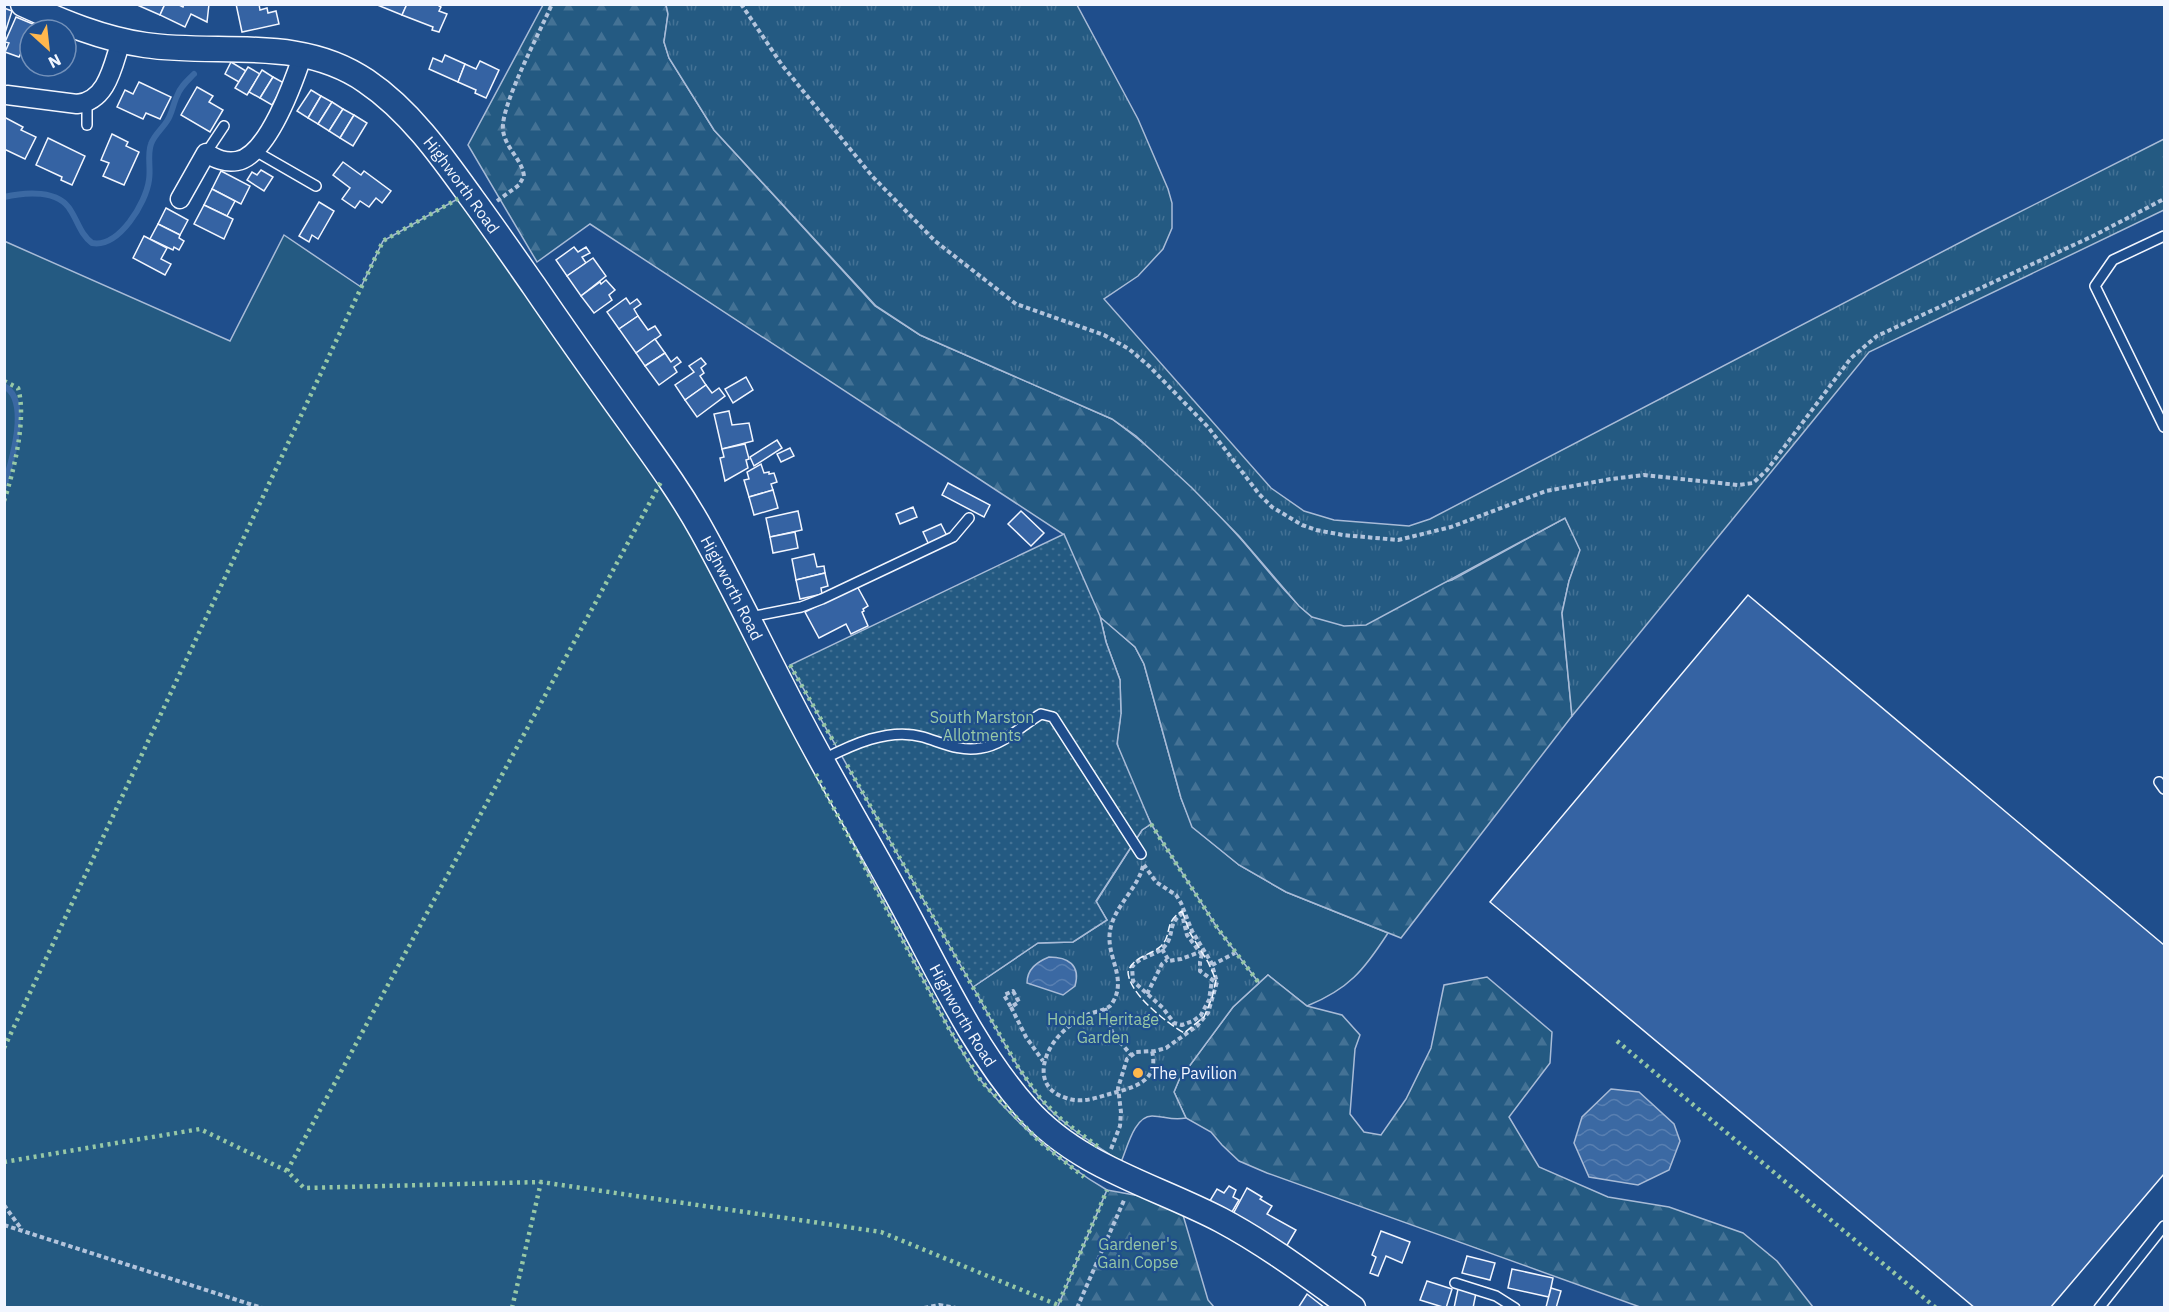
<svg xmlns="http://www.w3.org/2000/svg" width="2169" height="1312" font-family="'IBM Plex Sans',sans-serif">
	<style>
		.grass { fill: #245a82; stroke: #a8bbd7; stroke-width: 1.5 }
		.forest { fill: url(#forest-firs); stroke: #a8bbd7; stroke-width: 1.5 }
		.park { fill: url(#park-tufts); stroke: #a8bbd7; stroke-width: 1.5 }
		.garden { fill: url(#garden-dots); stroke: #a8bbd7; stroke-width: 1.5 }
		.water { fill: url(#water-waves); stroke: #a8bbd7; stroke-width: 1.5 }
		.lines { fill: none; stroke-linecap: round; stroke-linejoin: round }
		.stream { stroke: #3b69a3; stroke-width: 6 }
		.building { fill: #3563a3; stroke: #f2f6ff; stroke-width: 1.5 }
		.lane-casing { stroke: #f2f6ff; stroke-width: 12 }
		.street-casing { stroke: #f2f6ff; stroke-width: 21 }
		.secondary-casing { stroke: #f2f6ff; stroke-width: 27 }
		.path { stroke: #b3c4dc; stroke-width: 4; stroke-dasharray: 4.5 3; stroke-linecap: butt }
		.lane { stroke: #1f4e8c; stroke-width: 9 }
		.street { stroke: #1f4e8c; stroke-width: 18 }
		.secondary { stroke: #1f4e8c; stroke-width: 24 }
		.hedge { stroke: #97c8a6; stroke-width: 4.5; stroke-dasharray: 3 4.5; stroke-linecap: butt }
		.fence { stroke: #f2f6ff; stroke-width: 1.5; stroke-dasharray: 8 3; stroke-linecap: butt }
		.poi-dot { fill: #ffb74d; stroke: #1f4e8c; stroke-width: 2 }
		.labels { text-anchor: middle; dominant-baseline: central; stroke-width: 4.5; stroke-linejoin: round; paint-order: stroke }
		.street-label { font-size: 16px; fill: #f2f6ff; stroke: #1f4e8c }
		.park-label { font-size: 16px; fill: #97c8a6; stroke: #1f4e8c }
		.poi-label { font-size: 16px; fill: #f2f6ff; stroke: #1f4e8c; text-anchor: start }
	</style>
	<defs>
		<pattern id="forest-firs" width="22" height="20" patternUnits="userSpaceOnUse" patternTransform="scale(1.5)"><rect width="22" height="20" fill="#245a82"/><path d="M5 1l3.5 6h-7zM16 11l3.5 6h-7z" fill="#447295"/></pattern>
		<pattern id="park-tufts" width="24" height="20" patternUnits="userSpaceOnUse" patternTransform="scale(1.5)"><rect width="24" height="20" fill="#245a82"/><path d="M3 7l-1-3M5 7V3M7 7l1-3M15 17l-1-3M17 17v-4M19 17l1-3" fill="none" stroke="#447295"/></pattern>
		<pattern id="garden-dots" width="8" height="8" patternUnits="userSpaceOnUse" patternTransform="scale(1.5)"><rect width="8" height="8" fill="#245a82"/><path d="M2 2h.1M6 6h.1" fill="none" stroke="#447295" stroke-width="1.8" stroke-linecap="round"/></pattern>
		<pattern id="water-waves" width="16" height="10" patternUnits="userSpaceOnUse" patternTransform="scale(1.5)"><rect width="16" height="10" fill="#3b69a3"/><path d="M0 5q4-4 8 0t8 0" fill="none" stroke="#587fb1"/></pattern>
	</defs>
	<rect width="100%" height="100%" fill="#1f4e8c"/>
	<g class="grass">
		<path d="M461,197L662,480L726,598L948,1027C959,1045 969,1066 982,1082C1016,1123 1060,1163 1107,1190L1059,1305L1061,1307H5L4,241L230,341L284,235L361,287L383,241Z"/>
		<path d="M1100,616L1135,647L1144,664L1181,798L1193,827L1239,865L1286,892L1388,933C1364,970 1349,989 1307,1006L1268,975L1259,983C1205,917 1145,829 1118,747C1115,736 1122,722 1120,711C1115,679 1107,647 1100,616Z"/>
	</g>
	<g class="forest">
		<path d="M543,5H666L668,14L664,42L669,58L714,130L875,306L920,335L1112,419C1159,453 1202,495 1240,538C1264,565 1285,594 1312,617L1452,580L1565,518L1581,550L1569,581L1562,613L1572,716L1401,938L1286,892L1239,865L1192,827L1181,798L1144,664L1135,647L1100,617L1106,642L1120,680L1121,714L1063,534L590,224L537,262L468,145Z"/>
		<path d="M1268,975L1307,1006L1342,1015L1360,1035L1355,1049L1350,1114L1364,1132L1381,1135L1406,1099L1431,1048L1444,985L1487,977L1552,1032L1550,1063L1509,1117L1539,1167L1608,1197L1669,1207L1743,1233L1777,1261L1813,1307H1640L1267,1173L1239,1161L1222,1145L1211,1132L1186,1118L1174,1092L1179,1080L1233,1007Z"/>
		<path d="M1107,1190L1156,1199L1183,1215L1208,1300L1214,1307L1061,1308L1058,1306Z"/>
	</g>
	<g class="park">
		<path d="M666,5H1077L1138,119L1168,189L1172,203V228L1163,249L1138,276L1104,299L1271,488L1304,511L1334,520L1409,526L1430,519L1984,230L2164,139V210L1869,352L1572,716L1562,613L1569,581L1580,550L1565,518L1366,625L1344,626L1312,617L1299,606L1239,536L1192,488L1136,436L1112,419L920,335L876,306L714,130L669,58L664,42L668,14Z"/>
		<path d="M1151,824L1218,929L1259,983L1233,1007L1179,1080L1174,1092L1186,1118C1171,1121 1165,1116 1152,1116C1134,1116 1127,1149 1121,1162C1093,1143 1060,1124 1039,1097C1013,1063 994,1024 973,987L1038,943L1073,942L1107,920L1096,902L1142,830Z"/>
	</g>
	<path class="garden" d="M1064,534L1100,616L1106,642L1120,680L1121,714L1117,744L1151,824L1142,830L1096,901L1107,920L1073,942L1038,943L973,987L790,665Z"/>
	<g class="water">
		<path d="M1049,957C1068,957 1081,965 1075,986L1063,995L1027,983C1027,969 1037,962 1049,957Z"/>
		<path d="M1611,1089L1639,1092L1674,1124L1680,1141L1669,1170L1638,1185L1589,1177L1574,1143L1582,1117Z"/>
	</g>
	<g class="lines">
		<g class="stream">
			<path d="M4,197C25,192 59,189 71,211C78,222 81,235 92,243C119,248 146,203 149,180C151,168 147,155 151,144C154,135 162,129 167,121C172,114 173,104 177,96C180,87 187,81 194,74"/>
			<path d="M4,386C31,400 11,463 4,487"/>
		</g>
	</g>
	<g class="building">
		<path d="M135,4H165L160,15Z"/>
		<path d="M165,4H177L183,7L184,4H209L207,22L191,14L185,27L160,15Z"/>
		<path d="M236,4H259L260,10L267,8L268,13L276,11L279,24L242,32Z"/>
		<path d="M375,4H407L402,15Z"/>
		<path d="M407,4H436L441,7L439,11L447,14L439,32L432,30L433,27L402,15Z"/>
		<path d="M4,8L12,11L4,36Z"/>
		<path d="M16,17L40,27L39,30H30V52L23,49L19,57L5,52L9,43L5,42Z"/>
		<path d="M445,55L465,64L458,82L429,69L433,58L442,62Z"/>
		<path d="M480,61L499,70L486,98L475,93L476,90L458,82L465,64L476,69Z"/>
		<path d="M231,62L246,71L239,82L225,74Z"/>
		<path d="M248,67L260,74L247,95L235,88Z"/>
		<path d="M262,70L273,77L260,98L249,92Z"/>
		<path d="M273,77L284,83L272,105L260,98Z"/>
		<path d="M139,82L171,97L160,119L146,113L143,119L117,107L125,90L133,94Z"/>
		<path d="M197,87L213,96L209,102L223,110L210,132L181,115Z"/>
		<path d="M311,90L321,96L308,118L297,111Z"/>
		<path d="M321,96L332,102L318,124L308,118Z"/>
		<path d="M332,102L343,109L329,131L318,124Z"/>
		<path d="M343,109L354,115L340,138L329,131Z"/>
		<path d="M354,115L367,123L353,146L340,138Z"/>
		<path d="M4,117L23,127L21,130L36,137L25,159L4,149Z"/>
		<path d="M112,134L128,142L126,146L139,152L124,185L103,176L109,163L101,160Z"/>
		<path d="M48,138L85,156L72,185L61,180L62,177L36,165Z"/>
		<path d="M343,162L361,175L364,171L391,191L382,203L376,198L369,207L360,201L355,208L342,199L350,188L333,175Z"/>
		<path d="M261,170L273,177L264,191L247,180L252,172L257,175Z"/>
		<path d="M221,171L250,186L241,204L212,189Z"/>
		<path d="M212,189L235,201L227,216L204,205Z"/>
		<path d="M319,202L334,211L318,239L312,235L309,242L299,236Z"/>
		<path d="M204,205L233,219L224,239L194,224Z"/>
		<path d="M166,208L188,220L180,235L158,224Z"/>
		<path d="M158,224L180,235L179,238L184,241L179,250L174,247L173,250L150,239Z"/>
		<path d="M144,236L167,248L161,259L171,264L165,275L133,258Z"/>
		<path d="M574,247L578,252L586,247L590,253L582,257L586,263L567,276L556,260Z"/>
		<path d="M593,258L606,276L581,296L567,276Z"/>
		<path d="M606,280L615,290L609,295L612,300L594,313L581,296L600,282L601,284Z"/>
		<path d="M626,298L630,304L637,299L641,304L634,309L638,316L619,329L607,312Z"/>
		<path d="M638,316L648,330L655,326L661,335L636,353L619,329Z"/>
		<path d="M655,339L665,353L645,366L636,353Z"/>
		<path d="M665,353L671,362L677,357L681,362L674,367L677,372L659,385L645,366Z"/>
		<path d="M701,358L706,364L701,368L704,373L700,376L706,385L685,400L675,385L694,372L689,366Z"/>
		<path d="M746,377L753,390L733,403L725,389Z"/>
		<path d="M706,385L712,393L719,388L725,396L697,417L685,400Z"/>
		<path d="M729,411L732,425L749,423L753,441L722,449L714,414Z"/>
		<path d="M777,440L782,448L754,466L750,457Z"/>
		<path d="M745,444L749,459L746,460L748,468L725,481L720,458L724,457L722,449Z"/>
		<path d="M790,448L794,456L781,462L777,454Z"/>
		<path d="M761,464L764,473L769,472V474L774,473L777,482L771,484L773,490L749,497L744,480L749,479L747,472Z"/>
		<path d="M948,483L990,505L984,517L942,495Z"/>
		<path d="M773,490L778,508L754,515L749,497Z"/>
		<path d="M913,507L917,517L900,524L896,514Z"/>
		<path d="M798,511L802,530L770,537L766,518Z"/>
		<path d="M1021,511L1044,533L1031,546L1008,524Z"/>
		<path d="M941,524L947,536L929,545L923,532Z"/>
		<path d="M795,532L798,548L773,553L770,537Z"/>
		<path d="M814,554L817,567L824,566L825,573L796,580L792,559Z"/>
		<path d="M825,573L828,586L821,588L822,594L800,599L796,580Z"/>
		<path d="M857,586L868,606L863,609L864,611L862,612L868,626L851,634L846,624L819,638L805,612Z"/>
		<path d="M1748,595L2164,945V1174L2050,1308H1975L1490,902Z"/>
		<path d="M1229,1186L1236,1190L1233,1197L1239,1200L1229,1217L1208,1204L1217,1189L1224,1193Z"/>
		<path d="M1247,1188L1262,1197L1260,1199L1272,1206L1267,1214L1296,1230L1286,1247L1232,1216Z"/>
		<path d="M1381,1231L1410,1242L1402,1263L1386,1256L1378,1276L1370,1273L1376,1257L1372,1255Z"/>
		<path d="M1467,1256L1495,1263L1490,1280L1462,1273Z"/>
		<path d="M1512,1269L1553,1278L1549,1297L1508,1288Z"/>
		<path d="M1427,1281L1452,1289L1446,1308L1420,1300Z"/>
		<path d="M1551,1288L1561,1291L1556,1308L1546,1307Z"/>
		<path d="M1458,1289L1476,1293L1473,1308H1454Z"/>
		<path d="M1307,1294L1325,1308H1298Z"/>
	</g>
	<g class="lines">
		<g class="lane-casing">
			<g id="lane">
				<path d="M87,125V102"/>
				<path d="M255,151L316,186"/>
				<path d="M206,153L224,126"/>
				<path d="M2164,236L2113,260L2095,286L2164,427"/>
				<path d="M750,617L801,607L822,599L953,537L969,518"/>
				<path d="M822,760C851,745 889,727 923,737C943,743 960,752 981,748C1004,745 1022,725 1041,714L1053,717L1141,854"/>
				<path d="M2159,782L2164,789"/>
				<path d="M1455,1283L1496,1296L1515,1308"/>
				<path d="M2099,1308L2164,1226"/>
			</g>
		</g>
		<g class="street-casing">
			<g id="street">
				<path d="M7,95L77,104C108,101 113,64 121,41"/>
				<path d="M180,199L206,153C216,159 225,163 237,161C268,156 294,81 303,54"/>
			</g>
		</g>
		<g class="secondary-casing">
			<g id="secondary">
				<path id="s1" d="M23,4C62,22 103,39 145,45C219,56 299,35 366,81C409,110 441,155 471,197C493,227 513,256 534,286C566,333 598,378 631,424C656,459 681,493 702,531C737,594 768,660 802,724C834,785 870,845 903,906C940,974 974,1049 1026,1108C1078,1167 1154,1185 1221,1220C1268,1245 1310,1277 1353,1308"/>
			</g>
		</g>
		<g class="path">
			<path d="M741,4L782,65L872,176L935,241L1016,304L1104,335L1129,349L1149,366L1208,427L1259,494L1272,507L1302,525L1316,530L1343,535L1398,540L1451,527L1546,491L1611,479L1644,475L1738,485L1753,483L1767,470L1851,358L1877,336L2093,236L2164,199"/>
			<path d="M497,201L519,185L524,176C522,159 505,148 503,130C500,106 541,30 552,4"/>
			<path d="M1143,866C1137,890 1114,906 1110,931C1106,955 1125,975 1115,998C1114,1000 1112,1004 1110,1006C1105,1010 1095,1012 1089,1014C1080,1018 1073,1023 1066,1029C1043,1048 1030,1087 1066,1098C1081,1103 1092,1099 1106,1095C1130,1088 1160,1084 1152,1051"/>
			<path d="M1162,949L1169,961L1181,959L1200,952"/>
			<path d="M1202,954L1200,962V971L1214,981"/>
			<path d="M1202,955L1187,935L1182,914C1167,923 1175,936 1164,947C1155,956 1140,956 1132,967L1133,981L1163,1008L1174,1023L1182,1025L1193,1021L1201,1015L1209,1000L1212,980"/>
			<path d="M1212,965L1235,953"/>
			<path d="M1013,991L1019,1002L1011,1007L1004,995Z"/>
			<path d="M1147,994L1162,964L1167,960"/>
			<path d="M1011,1007L1026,1037L1043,1061"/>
			<path d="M1105,1008L1112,1032L1131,1055"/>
			<path d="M1111,1149L1120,1126L1121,1112L1118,1088L1127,1059L1136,1052L1155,1051L1166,1048L1197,1026L1208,1013L1217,982L1211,962L1192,931L1181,903L1176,895L1156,882L1144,865"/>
			<path d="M4,1205L22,1230"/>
			<path d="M4,1225L262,1308"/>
			<path d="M924,1308L939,1305L956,1308"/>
			<path d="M1077,1308L1125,1198"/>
		</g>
		<use href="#lane" class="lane"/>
		<use href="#street" class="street"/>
		<use href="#secondary" class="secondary"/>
		<g class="hedge">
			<path d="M4,381L18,388C27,418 14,471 4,501"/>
			<path d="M790,665L835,744"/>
			<path d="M847,765L1018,1067L1040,1098L1062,1120L1100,1148"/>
			<path d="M816,774L948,1027L981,1081L1040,1142L1084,1177"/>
			<path d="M1151,824L1218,929L1259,983"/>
			<path d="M1617,1041L1936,1308"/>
			<path d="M4,1048L383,241L461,197L462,198"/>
			<path d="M4,1162L200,1129L287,1171L304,1188L541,1182L881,1232L1058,1305L1107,1190"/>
			<path d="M287,1171L662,480"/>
			<path d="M512,1308L541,1182"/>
		</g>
		<path class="fence" d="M1182,911L1190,933L1208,962L1216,980L1212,998L1204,1017L1184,1033C1166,1022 1129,994 1128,972C1133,956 1150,956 1161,946C1173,934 1163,923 1182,911Z"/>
	</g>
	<circle class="poi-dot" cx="1138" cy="1073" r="6"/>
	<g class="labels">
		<g class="street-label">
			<text stroke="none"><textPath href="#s1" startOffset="498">Highworth Road</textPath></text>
			<text stroke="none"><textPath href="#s1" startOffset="984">Highworth Road</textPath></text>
			<text stroke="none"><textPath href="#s1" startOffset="1470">Highworth Road</textPath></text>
		</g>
		<g class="park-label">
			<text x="982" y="717">South Marston<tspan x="982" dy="18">Allotments</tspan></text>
			<text x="1103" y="1019">Honda Heritage<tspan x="1103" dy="18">Garden</tspan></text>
			<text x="1138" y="1244">Gardener's<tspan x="1138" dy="18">Gain Copse</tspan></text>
		</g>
		<g class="poi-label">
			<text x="1150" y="1073">The Pavilion</text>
		</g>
	</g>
	<rect width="2169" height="1312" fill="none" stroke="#f2f6ff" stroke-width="12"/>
	<g transform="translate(48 48) rotate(153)"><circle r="28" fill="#1f4e8c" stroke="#7391ba" stroke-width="1.5"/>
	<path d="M0-4.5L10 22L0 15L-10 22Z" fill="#ffb74d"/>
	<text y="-9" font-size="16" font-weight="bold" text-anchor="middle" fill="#f2f6ff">N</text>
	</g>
</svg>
